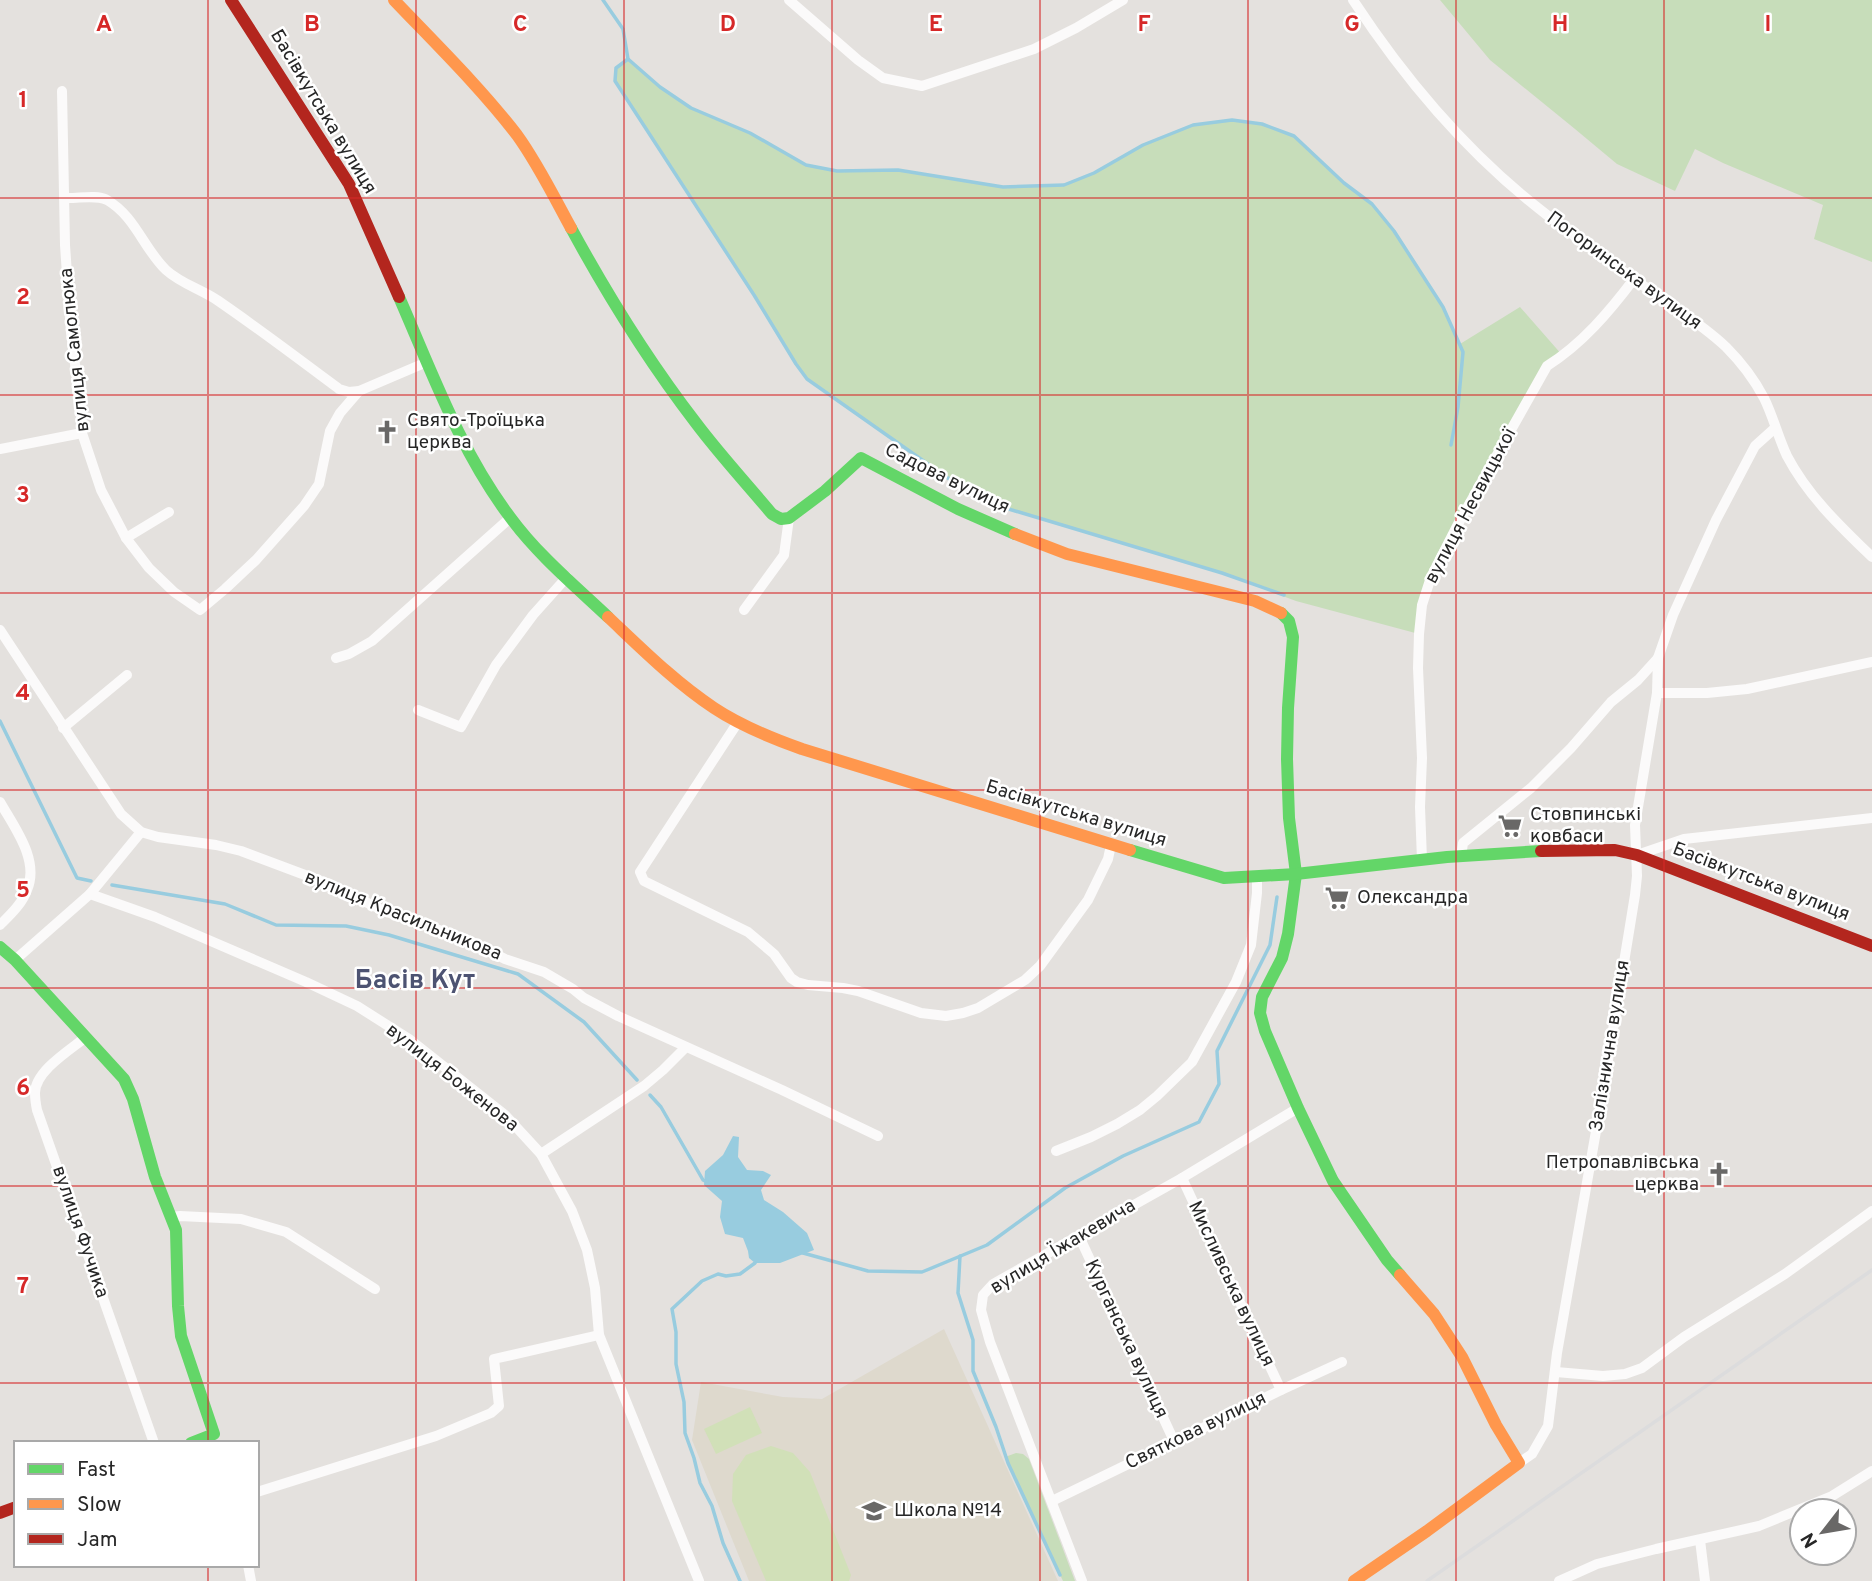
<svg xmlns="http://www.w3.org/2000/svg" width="1872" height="1581" font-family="Overpass,sans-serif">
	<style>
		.education { fill: #ded9cd }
		.green { fill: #c7ddba }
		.pitch { fill: #d1e0b8 }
		.water { fill: #98ccdf }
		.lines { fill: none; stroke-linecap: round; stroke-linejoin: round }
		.stream { stroke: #98ccdf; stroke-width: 3.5 }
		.street { stroke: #fbfafa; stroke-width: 10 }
		.fast { stroke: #63d668; stroke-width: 12 }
		.slow { stroke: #ff974d; stroke-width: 12 }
		.jam { stroke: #b3261e; stroke-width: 12 }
		.rail { stroke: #dcdcdd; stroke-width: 3.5 }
		.grid { fill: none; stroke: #d62828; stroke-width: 2; stroke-opacity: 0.55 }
		.labels { text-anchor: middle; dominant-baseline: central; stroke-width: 5; stroke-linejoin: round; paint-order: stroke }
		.street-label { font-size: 19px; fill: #272727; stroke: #fff }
		.poi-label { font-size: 19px; fill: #272727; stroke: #fff; text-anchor: start }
		.district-label { font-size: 26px; font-weight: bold; fill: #4d5372; stroke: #fff }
		.grid-label { font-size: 23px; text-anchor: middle; font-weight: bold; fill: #d62828; stroke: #fff; stroke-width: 5; stroke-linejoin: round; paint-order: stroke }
	</style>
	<rect width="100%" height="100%" fill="#e4e1de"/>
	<path class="education" d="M944,1329L1058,1581H749L692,1440L701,1382L783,1397L822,1399Z"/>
	<g class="green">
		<path d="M1440,0H1872V262L1814,239L1823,205L1723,163L1695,149L1675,191L1617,164L1575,129L1490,60Z"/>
		<path d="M628,59L660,87L691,108L750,133L806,165L837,171L898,170L1003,187L1064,185L1094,173L1143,145L1193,125L1232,120L1262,124L1294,136L1344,183L1372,204L1394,231L1443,307L1460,344L1520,307L1563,356L1547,367L1431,577L1419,634L1296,601L1222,573L992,504L972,495L807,379L795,364L754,295L615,81L616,68Z"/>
		<path d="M1016,1453L1023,1454L1029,1459L1075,1581H1063L1005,1457Z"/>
	</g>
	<g class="pitch">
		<path d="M750,1407L762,1433L716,1454L704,1429Z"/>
		<path d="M771,1446L793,1453L810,1472L851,1575L849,1581H766L732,1501L733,1474L746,1455Z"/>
	</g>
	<path class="water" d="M733,1136L739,1137L738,1157L747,1170L763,1171L771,1175L761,1190L764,1200L783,1212L807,1233L814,1250L780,1263H755L749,1258L748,1251L743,1238L725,1234L720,1217L722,1201L704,1185L705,1171L723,1155Z"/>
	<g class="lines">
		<g class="stream">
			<path d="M603,0L623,29L628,59L660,87L691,108L750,133L806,165L837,171L898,170L1003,187L1064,185L1094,173L1143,145L1193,125L1232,120L1262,124L1294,136L1344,183L1372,204L1394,231L1443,307L1463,352L1458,407L1451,445"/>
			<path d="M628,59L616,68L615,81L754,295L796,364L807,379L972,495L992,504L1222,573L1284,595"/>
			<path d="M0,721L77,878L91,881"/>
			<path d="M112,885L225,904L276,925L346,926L389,935L518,974L584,1022L637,1080"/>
			<path d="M650,1095L661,1107L703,1180L707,1182"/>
			<path d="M803,1253L868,1271L922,1272L987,1245L1065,1188L1123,1156L1199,1122L1219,1084L1217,1051L1270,945L1277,897"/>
			<path d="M960,1256L958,1293L973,1340V1371L996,1427L1008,1463L1060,1575"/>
			<path d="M740,1581L723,1543L712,1506L700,1483L694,1458L685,1433L684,1402L676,1364V1332L672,1309L702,1281L718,1274L726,1276L740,1274L755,1263"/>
		</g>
		<g class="street">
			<path d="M789,0L858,60L883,78L922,86L1034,49L1076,28L1123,0"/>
			<path d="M1353,0C1406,81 1470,156 1547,215C1582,242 1618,268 1654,293C1678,310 1704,326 1726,347C1741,362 1754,379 1764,398C1773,416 1778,437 1787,456C1808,496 1840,526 1872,557"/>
			<path d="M62,91L65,245L71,333L81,411L82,433L101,490L126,538L149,568L174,592L200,610L225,589L256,560L304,506L319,484L330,431L340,413L359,391"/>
			<path d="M64,198C78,199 95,194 107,200C135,216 144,249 166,270C180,283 200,289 217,300C258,328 299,359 339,389L349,392L359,391L427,362"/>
			<path d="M0,449L82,433"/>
			<path d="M126,538L169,512"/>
			<path d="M744,610L784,555L789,518"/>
			<path d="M0,630L121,814L141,832L158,837L216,845L241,851L329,884L384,911L468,940L505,959L544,972L573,989L584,998L618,1016L782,1090L878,1136"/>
			<path d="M336,658L349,654L372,641L510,518"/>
			<path d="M1657,693H1707L1747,689L1872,662"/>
			<path d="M418,710L461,727L496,665L533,615L567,577"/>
			<path d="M738,722L640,872L644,881L748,932L774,954L791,978L797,982L808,985L843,988L858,991L921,1013L946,1016L963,1013L978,1008L1025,980L1040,966L1088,900L1108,859L1111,845"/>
			<path d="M63,728L127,675"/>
			<path d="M0,802C14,827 40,860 27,890C22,904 10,915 0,925"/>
			<path d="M1637,855L1684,839L1872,818"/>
			<path d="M1461,857L1463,843L1531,788L1571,748L1611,702L1638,680L1658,658"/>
			<path d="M1422,860L1420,807L1422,758L1418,668L1419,634L1422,605L1431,577L1458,524L1547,366C1582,344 1609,312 1634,279"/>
			<path d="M90,894L155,917L306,982L357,1006L409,1039L505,1115L541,1154L572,1211L587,1250L595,1288L599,1335L699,1581"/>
			<path d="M15,960L90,894L141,832"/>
			<path d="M86,1037C70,1050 35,1071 35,1093C35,1099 36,1105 37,1110L154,1443"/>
			<path d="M1056,1151L1091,1137L1117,1124L1140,1110L1157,1096L1192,1062L1236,982L1251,945L1257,893V876"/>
			<path d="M541,1154L644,1086L663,1070L685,1048"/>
			<path d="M1182,1178L1281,1390"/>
			<path d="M172,1217L180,1216L241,1219L286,1232L375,1289"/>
			<path d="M1079,1236L1174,1441"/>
			<path d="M1556,1372L1603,1376L1625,1374L1642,1368L1684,1337L1785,1274L1872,1211"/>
			<path d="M1519,1463L1532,1454L1548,1426L1557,1353L1602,1097L1635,895L1637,876L1635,825L1657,693L1658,658L1673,615L1716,520L1755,446L1775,428"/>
			<path d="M257,1492L436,1436L491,1413L499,1406L494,1359L599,1335"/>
			<path d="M1052,1501L1281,1390L1342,1362"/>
			<path d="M1700,1540L1705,1581"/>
			<path d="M248,1565L251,1581"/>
			<path d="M1082,1581L990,1342L981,1310L983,1295L993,1284L1182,1178L1298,1108"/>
			<path d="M1559,1581L1597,1564L1656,1549L1759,1526L1832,1496L1872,1471"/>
		</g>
		<g class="fast">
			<path d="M571,228C608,296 649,362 696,423C720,455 747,484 772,514L781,519L789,518L825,491L861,458L958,509L1015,534"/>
			<path d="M399,297C432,372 460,451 510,517C537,554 574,585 608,617"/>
			<path d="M1281,613L1289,621L1293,637L1288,708L1287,759L1289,818L1296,874L1288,934L1282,958L1262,997L1260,1013L1265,1031L1298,1108L1333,1181L1387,1260L1400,1275"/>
			<path d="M1130,850L1224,878L1296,874L1447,857L1541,851"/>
			<path d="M0,947L15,960L124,1079L133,1099L155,1177L176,1230L178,1306L181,1336L214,1434L191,1443"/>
		</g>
		<g class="slow">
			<path d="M394,0C436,44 480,87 517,135C538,164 554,197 571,228"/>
			<path d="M1015,534L1067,554L1255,601L1281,613"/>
			<path d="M608,617C642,649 675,682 714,708C741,726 771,738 802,749L1130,850"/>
			<path d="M1354,1581L1427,1531L1519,1463L1496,1425L1462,1357L1434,1314L1400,1275"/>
		</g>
		<g class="jam">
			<path d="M231,0L349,184L399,297"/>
			<path d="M1541,851L1615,850L1637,855L1872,946"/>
			<path d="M0,1513L16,1507"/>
		</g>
		<path class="rail" d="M1427,1581L1872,1270"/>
	</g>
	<path class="grid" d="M208,0V1443M416,0V1581M624,0V1581M832,0V1581M1040,0V1581M1248,0V1581M1456,0V1581M1664,0V1581M0,198H1872M0,395H1872M0,593H1872M0,790H1872M0,988H1872M0,1186H1872M0,1383H1872M208,1565V1581"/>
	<defs>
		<g id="church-bare" transform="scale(1.89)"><path d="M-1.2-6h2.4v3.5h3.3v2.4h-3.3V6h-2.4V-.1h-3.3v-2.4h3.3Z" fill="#696867" stroke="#fff" stroke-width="2.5" paint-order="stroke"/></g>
		<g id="supermarket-bare" transform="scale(1.89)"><path d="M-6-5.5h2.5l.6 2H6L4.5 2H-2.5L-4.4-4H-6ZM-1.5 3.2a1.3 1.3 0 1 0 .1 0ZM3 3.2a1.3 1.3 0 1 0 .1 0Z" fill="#696867" stroke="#fff" stroke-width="2.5" paint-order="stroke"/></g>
		<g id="school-bare" transform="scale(1.89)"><path d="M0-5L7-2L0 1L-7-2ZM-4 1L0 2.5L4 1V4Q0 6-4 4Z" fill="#696867" stroke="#fff" stroke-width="2.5" paint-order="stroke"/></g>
	</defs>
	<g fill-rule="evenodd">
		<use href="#church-bare" x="387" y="432"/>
		<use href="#supermarket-bare" x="1510" y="826"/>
		<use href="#supermarket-bare" x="1337" y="898"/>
		<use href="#church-bare" x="1719" y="1174"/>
		<use href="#school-bare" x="874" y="1511"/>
	</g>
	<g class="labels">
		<g class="street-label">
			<text transform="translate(323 112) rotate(59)">Басівкутська вулиця</text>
			<text transform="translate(1624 271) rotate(36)">Погоринська вулиця</text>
			<text transform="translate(75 350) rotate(-96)">вулиця Самолюка</text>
			<text transform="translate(947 479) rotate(26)">Садова вулиця</text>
			<text transform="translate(1471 506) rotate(-62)">вулиця Несвицької</text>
			<text transform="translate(1076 814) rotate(17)">Басівкутська вулиця</text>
			<text transform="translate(1761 882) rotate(21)">Басівкутська вулиця</text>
			<text transform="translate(403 916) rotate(22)">вулиця Красильникова</text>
			<text transform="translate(1610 1046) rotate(-81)">Залізнична вулиця</text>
			<text transform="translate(452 1078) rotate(38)">вулиця Боженова</text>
			<text transform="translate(80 1232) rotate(71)">вулиця Фучика</text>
			<text transform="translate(1063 1247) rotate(-31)">вулиця Їжакевича</text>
			<text transform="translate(1231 1284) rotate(65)">Мисливська вулиця</text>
			<text transform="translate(1126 1339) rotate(65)">Курганська вулиця</text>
			<text transform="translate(1196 1431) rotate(-26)">Святкова вулиця</text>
		</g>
		<g class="poi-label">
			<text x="407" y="421">Свято-Троїцька<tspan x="407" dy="22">церква</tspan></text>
			<text x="1530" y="815">Стовпинські<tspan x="1530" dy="22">ковбаси</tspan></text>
			<text x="1357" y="898">Олександра</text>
			<text x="1699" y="1163" text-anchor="end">Петропавлівська<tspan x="1699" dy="22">церква</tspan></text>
			<text x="894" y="1511">Школа №14</text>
		</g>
		<g class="district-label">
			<text x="415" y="981">Басів Кут</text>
		</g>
	</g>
	<g class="grid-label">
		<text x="104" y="31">A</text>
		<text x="312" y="31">B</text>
		<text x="520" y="31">C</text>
		<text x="728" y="31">D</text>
		<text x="936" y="31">E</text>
		<text x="1144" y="31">F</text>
		<text x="1352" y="31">G</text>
		<text x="1560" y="31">H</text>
		<text x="1768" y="31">I</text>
		<text x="23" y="107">1</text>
		<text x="23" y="304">2</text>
		<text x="23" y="502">3</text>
		<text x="23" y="700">4</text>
		<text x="23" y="897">5</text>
		<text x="23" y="1095">6</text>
		<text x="23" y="1293">7</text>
	</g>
	<rect x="14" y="1441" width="245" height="126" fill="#ffffff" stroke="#a9a9a9" stroke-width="2"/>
	<rect x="28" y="1464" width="35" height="10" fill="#63d668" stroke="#a9a9a9" stroke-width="2"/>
	<text x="77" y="1476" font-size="21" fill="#272727">Fast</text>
	<rect x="28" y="1499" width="35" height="10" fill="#ff974d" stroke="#a9a9a9" stroke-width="2"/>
	<text x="77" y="1511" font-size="21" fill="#272727">Slow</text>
	<rect x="28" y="1534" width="35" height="10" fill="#b3261e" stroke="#a9a9a9" stroke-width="2"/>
	<text x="77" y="1546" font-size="21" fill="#272727">Jam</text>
	<g transform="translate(1823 1532) rotate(239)"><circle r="33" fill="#ffffff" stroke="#a9a9a9" stroke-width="2"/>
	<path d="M0-5L12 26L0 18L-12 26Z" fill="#696867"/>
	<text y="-10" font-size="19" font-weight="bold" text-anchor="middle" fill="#272727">N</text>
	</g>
</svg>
